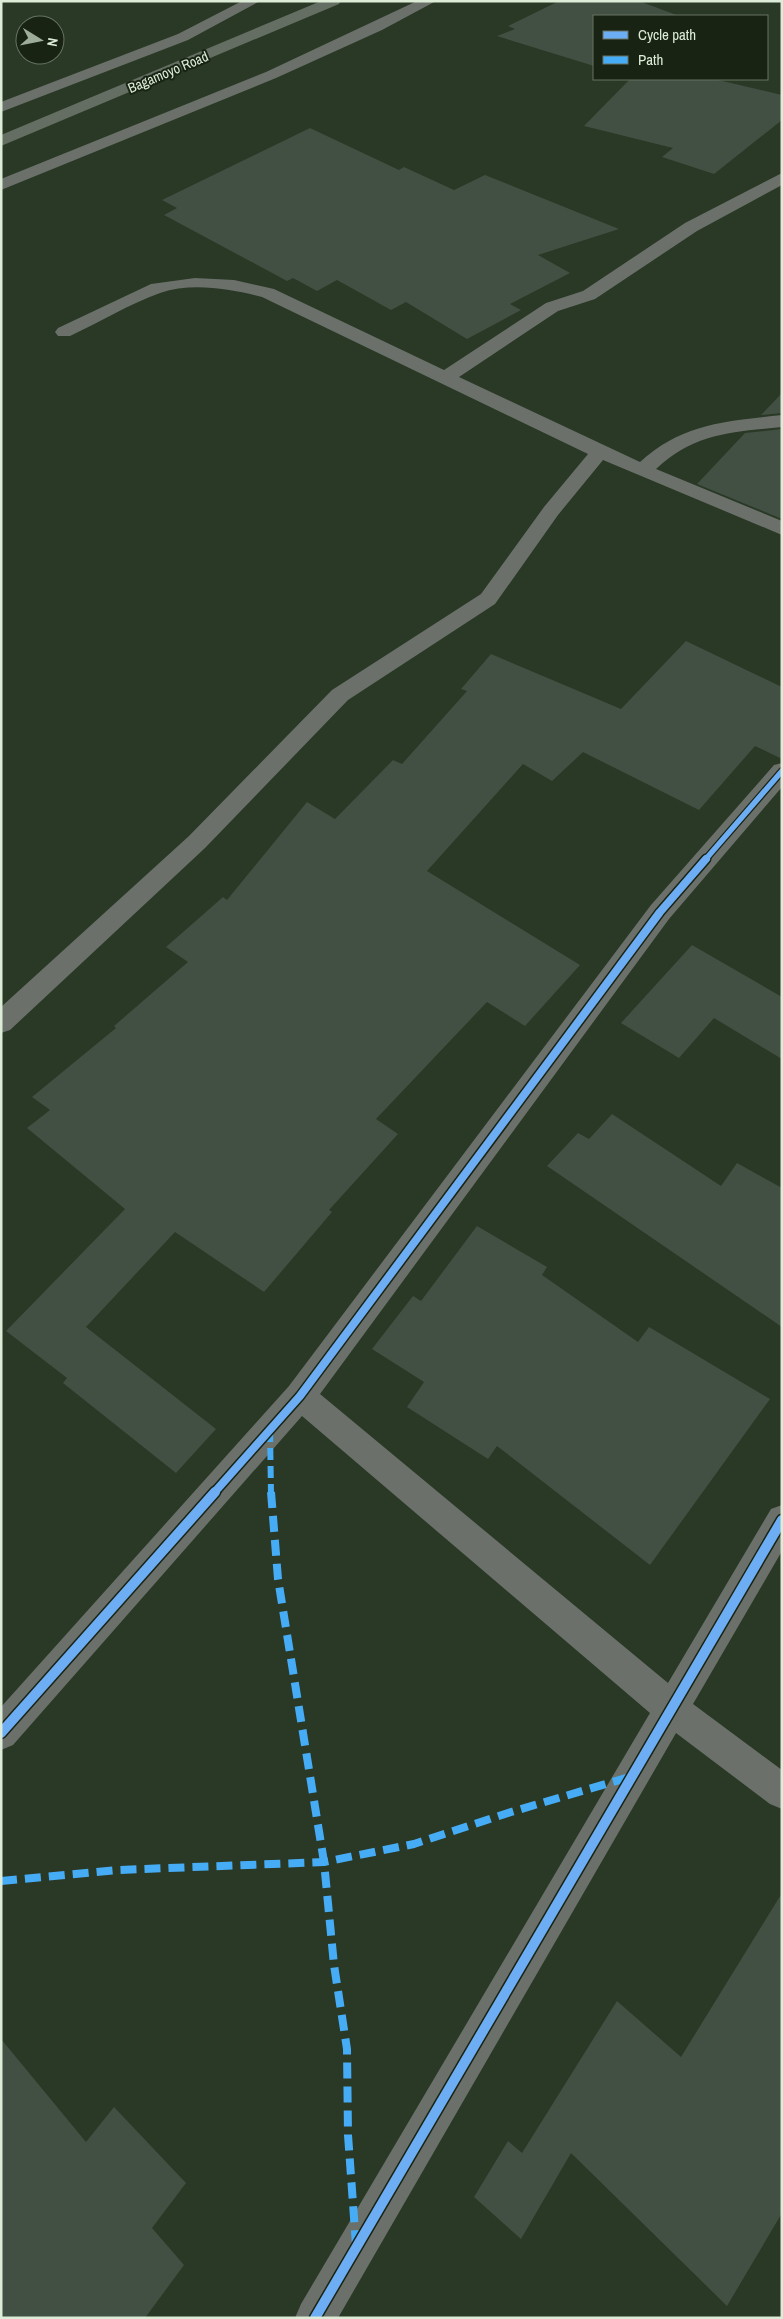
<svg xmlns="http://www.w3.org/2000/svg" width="783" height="2319" font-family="'Archivo Narrow',sans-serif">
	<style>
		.building { fill: #415043 }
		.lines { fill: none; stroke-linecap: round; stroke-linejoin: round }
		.street { fill: #6b716a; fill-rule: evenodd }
		.highway { fill: #646e62; fill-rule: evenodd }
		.quiet-far1 { stroke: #46acf6; stroke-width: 6; stroke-dasharray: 12 6; stroke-linecap: butt }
		.quiet { stroke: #46acf6; stroke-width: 8; stroke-dasharray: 16 8; stroke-linecap: butt }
		.cycleway-far2-casing { stroke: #182314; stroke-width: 8 }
		.cycleway-far1-casing { stroke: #182314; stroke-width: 11 }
		.cycleway-casing { stroke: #182314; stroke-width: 13 }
		.cycleway-far2 { stroke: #6dadf4; stroke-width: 5.5 }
		.cycleway-far1 { stroke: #6dadf4; stroke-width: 8 }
		.cycleway { stroke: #6dadf4; stroke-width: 10 }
		.labels { text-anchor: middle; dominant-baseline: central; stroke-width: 4; stroke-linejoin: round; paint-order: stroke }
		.far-street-label { font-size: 14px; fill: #dcecd7; stroke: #182314 }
	</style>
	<rect width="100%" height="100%" fill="#2a3826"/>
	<g class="building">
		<path d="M559,1H639L679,16H594V66L497,36L515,29L508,26Z"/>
		<path d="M630,79H714L782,95V120L714,174L662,157L673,148L584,126Z"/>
		<path d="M310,128L399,170L404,167L454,190L485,175L619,229L538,255L570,273L510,304L521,310L467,339L406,302L391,310L337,280L317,291L293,278L287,281L164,215L177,208L162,200Z"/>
		<path d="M782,393V413L761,415Z"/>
		<path d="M782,429V519L697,484L745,433Z"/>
		<path d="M686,641L782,687V759L755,746L699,810L583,752L552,781L523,764L427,871L580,965L525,1026L487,1002L376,1119L398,1134L329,1210L332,1212L264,1292L175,1232L86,1327L216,1429L176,1473L63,1383L67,1378L6,1331L125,1209L27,1128L50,1110L32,1097L116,1028L114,1026L188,962L166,947L223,897L227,900L307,802L335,819L393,760L402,764L467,691L461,689L491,654L621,709Z"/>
		<path d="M692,945L782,997V1059L714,1018L679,1058L621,1023Z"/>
		<path d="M612,1114L721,1186L737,1163L782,1188V1327L547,1166L578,1133L589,1139Z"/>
		<path d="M477,1226L547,1267L542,1275L638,1342L649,1327L770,1399L650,1565L497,1446L488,1459L407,1407L424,1382L372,1349L413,1296L421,1301Z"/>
		<path d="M782,1893V2213L727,2306L571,2153L521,2239L474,2197L508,2141L522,2153L617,2001L681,2057Z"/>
		<path d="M1,2039L86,2142L114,2107L186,2183L152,2228L184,2265L145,2318H1Z"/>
	</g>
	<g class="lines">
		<g class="street">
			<path d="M242,1H260L188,40L1,112V102L178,34Z"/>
			<path d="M417,1H436L382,30L276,78L1,190V179L266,72Z"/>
			<path d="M782,173V185L697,231L595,299L558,311L459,377L640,462C682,423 728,421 782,415V427C733,432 694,433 656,469L782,521V535L603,460L558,515L495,604L348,700L205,848L10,1030L1,1033V1007L189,836L332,690L481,594L544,507L588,454L262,297C231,289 192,282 160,293C129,304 100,322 70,336H58L55,332L58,328L151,284L195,278L234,280L274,289L444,370L546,303L583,291L685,223Z"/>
			<path d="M782,763V787L669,919L320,1394L668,1683L771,1509L782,1505V1551L693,1704L782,1770V1809L770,1804L676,1733L338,2318H295L301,2304L650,1713L302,1416L13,1745L1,1750V1707L289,1386L651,905L774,765Z"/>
		</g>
		<path class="highway" d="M321,1H341L339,4L1,146V135Z"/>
		<path class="quiet-far1" d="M270,1430L271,1494"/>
		<g class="quiet">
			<path d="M271,1492L278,1579L324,1862L334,1965L347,2049L348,2135L356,2245"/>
			<path d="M1,1881L118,1870L324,1862L414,1844L511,1812L633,1776"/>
		</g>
		<g class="cycleway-far2-casing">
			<path id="cycleway-far2" d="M705,860L782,771"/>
		</g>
		<g class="cycleway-far1-casing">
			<path id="cycleway-far1" d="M213,1494L300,1396L660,912L706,859"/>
		</g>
		<g class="cycleway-casing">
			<g id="cycleway">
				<path d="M1,1733L215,1492"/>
				<path d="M315,2318L782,1520"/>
			</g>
		</g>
		<use href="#cycleway-far2" class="cycleway-far2"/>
		<use href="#cycleway-far1" class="cycleway-far1"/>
		<use href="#cycleway" class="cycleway"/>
	</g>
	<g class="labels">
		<g class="far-street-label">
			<text transform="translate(168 72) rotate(-23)">Bagamoyo Road</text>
		</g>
	</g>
	<rect width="783" height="2319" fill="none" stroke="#dcecd7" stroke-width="5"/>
	<rect x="593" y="15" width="175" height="65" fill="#182314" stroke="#667362"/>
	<rect x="603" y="31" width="25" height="8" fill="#6dadf4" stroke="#667362"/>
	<text x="638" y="40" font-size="15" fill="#dcecd7">Cycle path</text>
	<rect x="603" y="56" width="25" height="8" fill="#46acf6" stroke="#667362"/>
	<text x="638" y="65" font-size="15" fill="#dcecd7">Path</text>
	<g transform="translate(40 40) rotate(100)"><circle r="24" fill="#182314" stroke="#667362"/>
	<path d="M0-4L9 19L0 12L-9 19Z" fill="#9ead99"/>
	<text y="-8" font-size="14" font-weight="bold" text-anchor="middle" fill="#dcecd7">N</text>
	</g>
</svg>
